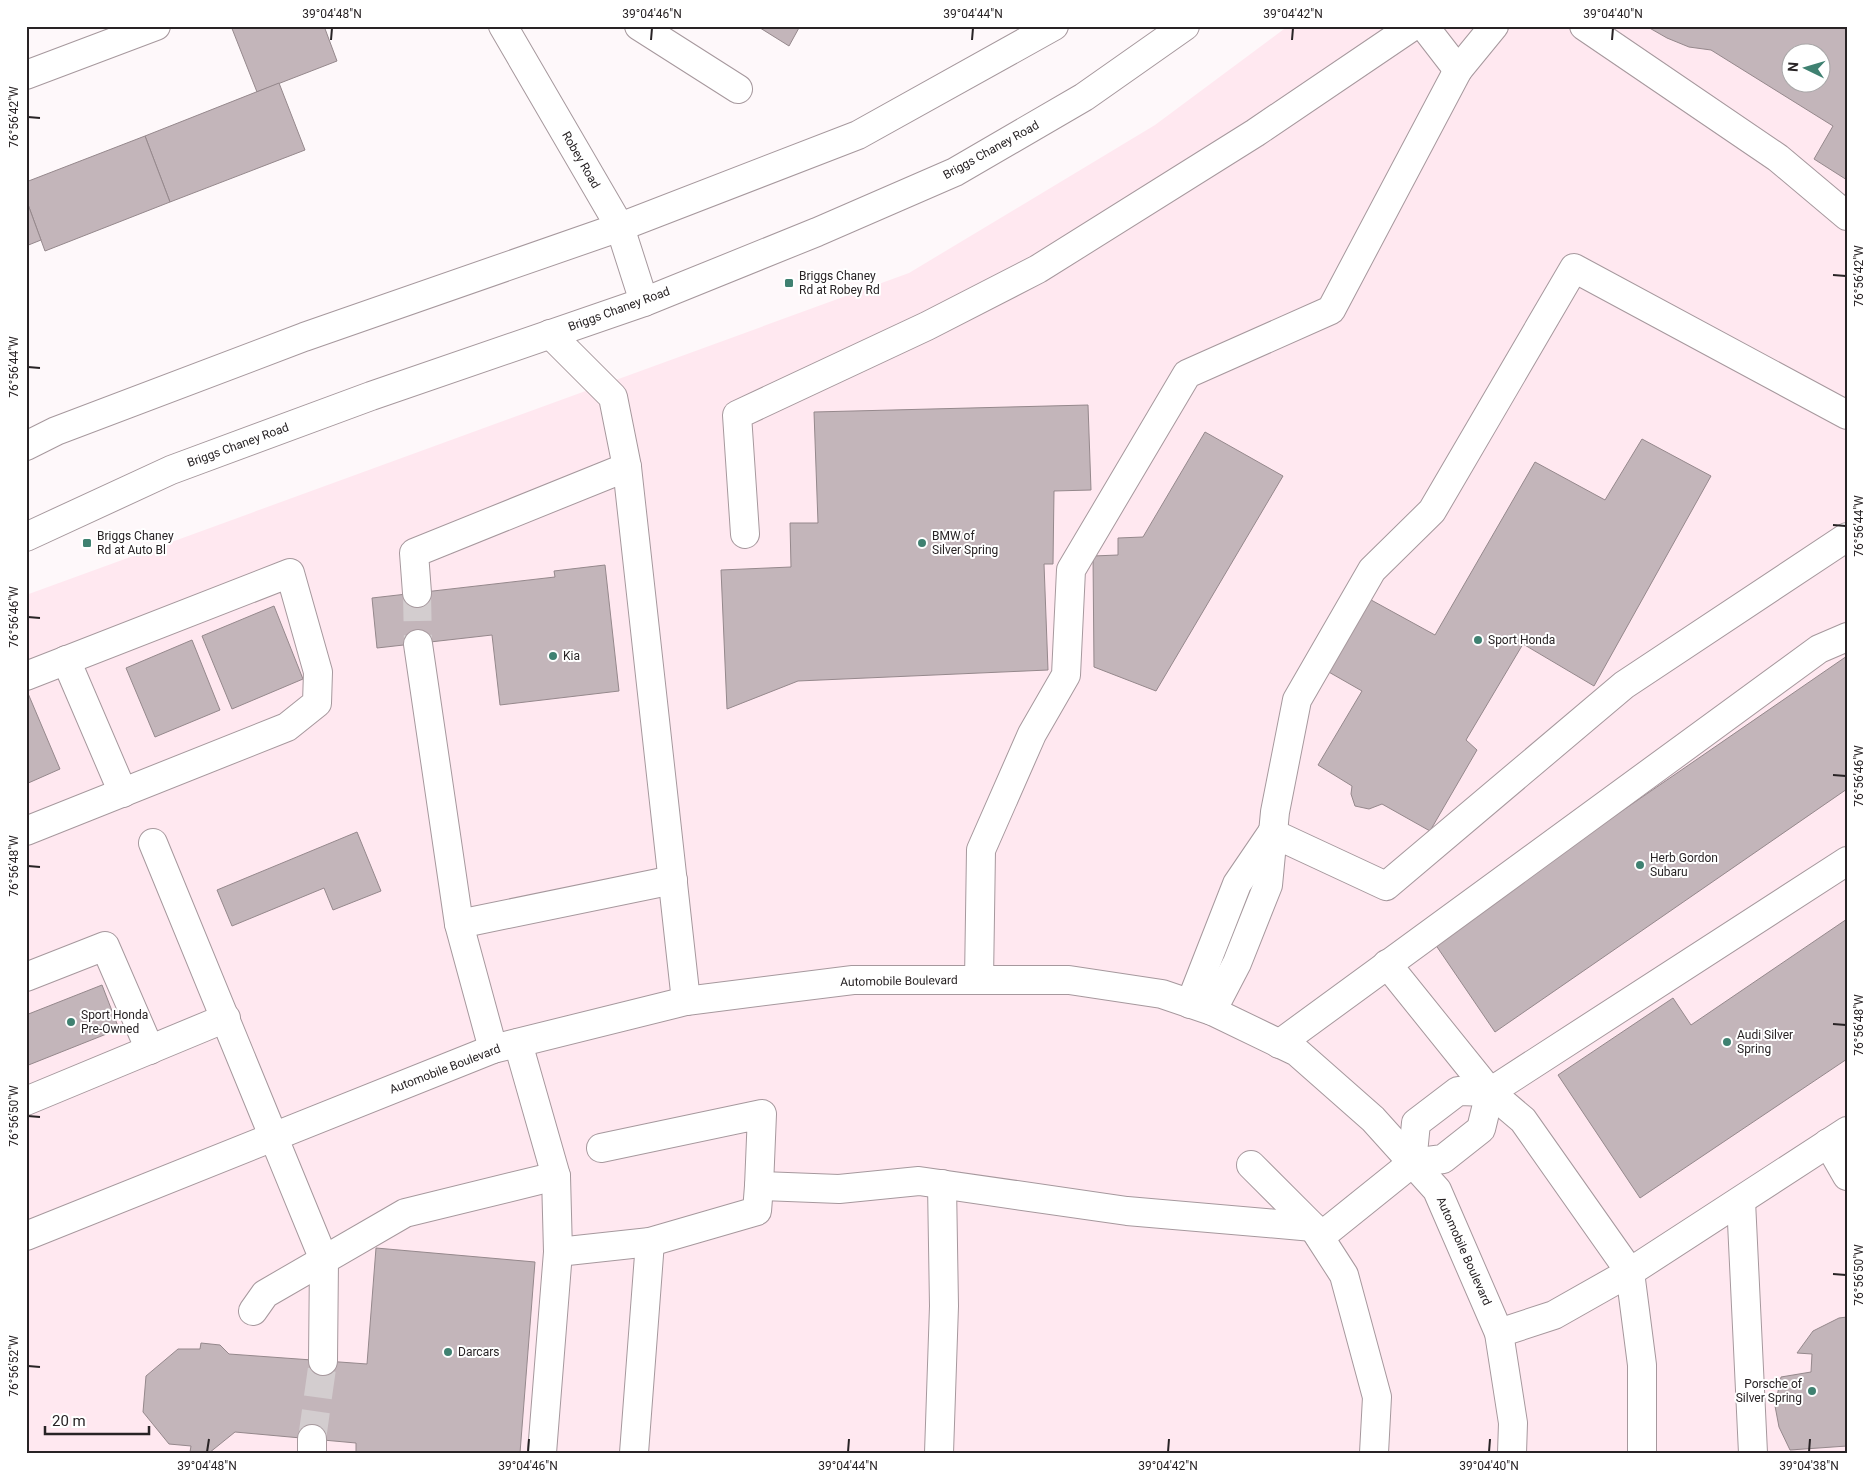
<svg xmlns="http://www.w3.org/2000/svg" width="1873" height="1479" font-family="Roboto,sans-serif">
	<style>
		.built { fill: #ffe8f0; fill-rule: evenodd }
		.building { fill: #c3b5ba; stroke: #95888c; fill-rule: evenodd }
		.lines { fill: none; stroke-linecap: round; stroke-linejoin: round }
		.minor-tunnel { stroke: #d3cdcf; stroke-width: 28; stroke-dasharray: 28 14; stroke-linecap: butt }
		.minor-casing { stroke: #a6989d; stroke-width: 30 }
		.major-casing { stroke: #a6989d; stroke-width: 30 }
		.minor { stroke: #fff; stroke-width: 28 }
		.major { stroke: #fff; stroke-width: 28 }
		.ticks { fill: none; stroke: #282325; stroke-width: 2 }
		.poi-dot { fill: #3f8171; stroke: #fff; stroke-width: 2 }
		.labels { text-anchor: middle; dominant-baseline: central; stroke-width: 4; stroke-linejoin: round; paint-order: stroke }
		.street-label { font-size: 12px; fill: #282325; stroke: #fff }
		.poi-label { font-size: 12px; fill: #282325; stroke: #fff; text-anchor: start }
		.neatline { fill: none; stroke: #282325; stroke-width: 2 }
		.ticks-label { font-size: 12px; text-anchor: middle; fill: #282325 }
	</style>
	<rect width="100%" height="100%" fill="#fef8fa"/>
	<path class="built" d="M1288,26H1847V1453H26V595L909,273L1155,125ZM1790,52H1820V82H1790Z"/>
	<g class="building">
		<path d="M231,26H324L337,61L257,92Z"/>
		<path d="M757,26H800L789,46Z"/>
		<path d="M1646,26H1847V180L1814,159L1833,126L1711,50L1689,47L1667,38ZM1790,52H1820V82H1790Z"/>
		<path d="M279,83L305,150L170,202L145,136Z"/>
		<path d="M145,136L170,202L45,251L26,199V182Z"/>
		<path d="M26,199L41,240L26,246Z"/>
		<path d="M1088,405L1091,490L1054,491L1053,564H1044L1048,670L798,681L727,709L721,570L791,567L790,523H818L814,412Z"/>
		<path d="M1205,432L1283,476L1156,691L1094,667L1093,556L1118,555V538L1143,537Z"/>
		<path d="M1642,439L1711,476L1594,686L1523,644L1466,740L1477,750L1430,831L1382,804L1369,809L1355,806L1351,794L1352,786L1318,765L1362,691L1320,667L1362,595L1435,635L1535,462L1605,500Z"/>
		<path d="M605,565L619,691L500,705L492,635L377,648L372,598L555,577L554,571Z"/>
		<path d="M274,606L303,679L232,709L202,636Z"/>
		<path d="M192,640L220,710L155,737L126,668Z"/>
		<path d="M1847,656V789L1495,1032L1433,941Z"/>
		<path d="M27,691L60,769L26,784V691Z"/>
		<path d="M357,832L381,891L333,910L324,888L232,926L217,890Z"/>
		<path d="M1847,919V1059L1640,1198L1558,1075L1673,998L1691,1025Z"/>
		<path d="M102,985L119,1029L26,1066V1015Z"/>
		<path d="M376,1248L535,1262L520,1453H356V1443L235,1432L209,1453L190,1452L191,1446L169,1444L143,1412L146,1376L178,1349H200L201,1343L220,1345L229,1354L367,1364Z"/>
		<path d="M1847,1317V1446L1790,1450L1779,1427L1775,1406L1781,1377L1811,1372L1812,1354L1797,1353L1813,1331L1839,1318Z"/>
	</g>
	<g class="lines">
		<g class="minor-tunnel">
			<path d="M417,593L418,644"/>
			<path d="M312,1439L323,1361"/>
		</g>
		<g class="minor-casing">
			<g id="minor">
				<path d="M503,26L620,227L644,302"/>
				<path d="M639,26L738,89"/>
				<path d="M1424,26L1458,70"/>
				<path d="M1584,26L1778,158L1847,216"/>
				<path d="M26,75L156,26"/>
				<path d="M627,467L686,1001"/>
				<path d="M745,534L737,415L927,326L1038,269L1255,133L1413,26"/>
				<path d="M417,593L414,553L627,467L613,397L550,334"/>
				<path d="M418,644L459,924L493,1049"/>
				<path d="M66,660L123,793"/>
				<path d="M26,676L290,573L318,672L317,703L287,727L26,831"/>
				<path d="M1272,833L1386,886L1624,685L1847,537"/>
				<path d="M153,843L324,1260L323,1361"/>
				<path d="M459,924L673,880"/>
				<path d="M1387,964L1490,1092L1523,1120L1630,1272L1847,1131"/>
				<path d="M26,977L105,946L150,1050"/>
				<path d="M979,980L981,850L1032,734L1066,675L1071,570L1187,374L1331,310L1458,70L1494,26"/>
				<path d="M1190,1004L1237,884L1271,834"/>
				<path d="M1212,1011L1237,963L1268,885L1275,812L1297,700L1372,570L1432,511L1574,268L1847,415"/>
				<path d="M518,1043L556,1176L558,1252"/>
				<path d="M1279,1044L1819,649L1847,637"/>
				<path d="M26,1101L226,1018"/>
				<path d="M1828,1143L1847,1176"/>
				<path d="M601,1148L762,1114L759,1186L839,1189L919,1181L1127,1211L1313,1227"/>
				<path d="M1412,1163L1416,1123L1458,1091L1490,1092L1847,861"/>
				<path d="M1251,1165L1313,1227L1344,1275L1377,1397L1374,1453"/>
				<path d="M1741,1201L1753,1453"/>
				<path d="M26,1236L493,1049L686,1001L853,980H1069L1162,994L1212,1011L1297,1052L1373,1119L1437,1190L1499,1333L1513,1423L1512,1453"/>
				<path d="M1320,1237L1412,1163L1443,1159L1481,1129L1490,1092"/>
				<path d="M253,1311L265,1294L405,1213L556,1176"/>
				<path d="M1499,1333L1554,1315L1630,1272L1642,1365V1453"/>
				<path d="M312,1453V1439"/>
				<path d="M542,1453L558,1252L650,1242L757,1211L759,1186"/>
				<path d="M634,1453L650,1242"/>
				<path d="M939,1453L944,1306L942,1184"/>
			</g>
		</g>
		<g class="major-casing">
			<g id="major">
				<path d="M26,446L56,431L304,337L620,227L858,135L1054,26"/>
				<path d="M26,537L171,470L371,396L644,302L817,232L955,172L1084,97L1185,26"/>
			</g>
		</g>
		<use href="#minor" class="minor"/>
		<use href="#major" class="major"/>
	</g>
	<path class="ticks" d="M331,40L332,28M651,40L652,28M972,40L973,28M1292,40L1293,28M1612,40L1613,28M28,117L40,118M1833,275L1846,276M28,367L40,368M1833,525L1846,526M28,617L40,618M1833,775L1846,776M28,866L40,867M1833,1024L1846,1025M28,1116L40,1117M1833,1274L1846,1275M28,1366L40,1367M207,1452L209,1439M528,1452L529,1439M848,1452L849,1439M1168,1452L1169,1439M1489,1452L1490,1439M1809,1452L1810,1439"/>
	<g class="poi-dot">
		<rect x="784" y="278" width="10" height="10" rx="2.5"/>
		<rect x="82" y="538" width="10" height="10" rx="2.5"/>
		<circle cx="922" cy="543" r="5"/>
		<circle cx="1478" cy="640" r="5"/>
		<circle cx="553" cy="656" r="5"/>
		<circle cx="1640" cy="865" r="5"/>
		<circle cx="71" cy="1022" r="5"/>
		<circle cx="1727" cy="1042" r="5"/>
		<circle cx="448" cy="1352" r="5"/>
		<circle cx="1812" cy="1391" r="5"/>
	</g>
	<g class="labels">
		<g class="street-label">
			<text transform="translate(991 150) rotate(-29)">Briggs Chaney Road</text>
			<text transform="translate(581 160) rotate(60)">Robey Road</text>
			<text transform="translate(619 309) rotate(-20)">Briggs Chaney Road</text>
			<text transform="translate(238 445) rotate(-20)">Briggs Chaney Road</text>
			<text transform="translate(899 981) rotate(-1)">Automobile Boulevard</text>
			<text transform="translate(445 1069) rotate(-21)">Automobile Boulevard</text>
			<text transform="translate(1464 1251) rotate(66)">Automobile Boulevard</text>
		</g>
		<g class="poi-label">
			<text x="799" y="276">Briggs Chaney<tspan x="799" dy="14">Rd at Robey Rd</tspan></text>
			<text x="97" y="536">Briggs Chaney<tspan x="97" dy="14">Rd at Auto Bl</tspan></text>
			<text x="932" y="536">BMW of<tspan x="932" dy="14">Silver Spring</tspan></text>
			<text x="1488" y="640">Sport Honda</text>
			<text x="563" y="656">Kia</text>
			<text x="1650" y="858">Herb Gordon<tspan x="1650" dy="14">Subaru</tspan></text>
			<text x="81" y="1015">Sport Honda<tspan x="81" dy="14">Pre-Owned</tspan></text>
			<text x="1737" y="1035">Audi Silver<tspan x="1737" dy="14">Spring</tspan></text>
			<text x="458" y="1352">Darcars</text>
			<text x="1802" y="1384" text-anchor="end">Porsche of<tspan x="1802" dy="14">Silver Spring</tspan></text>
		</g>
	</g>
	<rect width="1873" height="1479" fill="none" stroke="#ffffff" stroke-width="55"/>
	<g transform="translate(1806 68) rotate(275)"><circle r="24" fill="#ffffff" stroke="#a9a7a8"/>
	<path d="M0-4L9 19L0 12L-9 19Z" fill="#3f8171"/>
	<text y="-8" font-size="14" font-weight="bold" text-anchor="middle" fill="#282325">N</text>
	</g>
	<path d="M45 1426v8h104v-8" fill="none" stroke="#282325" stroke-width="2.5"/>
	<text x="52" y="1426" font-size="15" fill="#282325" stroke="#ffffff" stroke-width="4" paint-order="stroke">20 m</text>
	<rect x="28" y="28" width="1818" height="1424" class="neatline"/>
	<g class="ticks-label">
		<text x="332" y="18">39°04'48"N</text>
		<text x="652" y="18">39°04'46"N</text>
		<text x="973" y="18">39°04'44"N</text>
		<text x="1293" y="18">39°04'42"N</text>
		<text x="1613" y="18">39°04'40"N</text>
		<text transform="translate(14 117) rotate(-90)" y="4">76°56'42"W</text>
		<text transform="translate(1859 276) rotate(-90)" y="4">76°56'42"W</text>
		<text transform="translate(14 367) rotate(-90)" y="4">76°56'44"W</text>
		<text transform="translate(1859 526) rotate(-90)" y="4">76°56'44"W</text>
		<text transform="translate(14 617) rotate(-90)" y="4">76°56'46"W</text>
		<text transform="translate(1859 776) rotate(-90)" y="4">76°56'46"W</text>
		<text transform="translate(14 866) rotate(-90)" y="4">76°56'48"W</text>
		<text transform="translate(1859 1025) rotate(-90)" y="4">76°56'48"W</text>
		<text transform="translate(14 1116) rotate(-90)" y="4">76°56'50"W</text>
		<text transform="translate(1859 1275) rotate(-90)" y="4">76°56'50"W</text>
		<text transform="translate(14 1366) rotate(-90)" y="4">76°56'52"W</text>
		<text x="207" y="1470">39°04'48"N</text>
		<text x="528" y="1470">39°04'46"N</text>
		<text x="848" y="1470">39°04'44"N</text>
		<text x="1168" y="1470">39°04'42"N</text>
		<text x="1489" y="1470">39°04'40"N</text>
		<text x="1809" y="1470">39°04'38"N</text>
	</g>
</svg>
